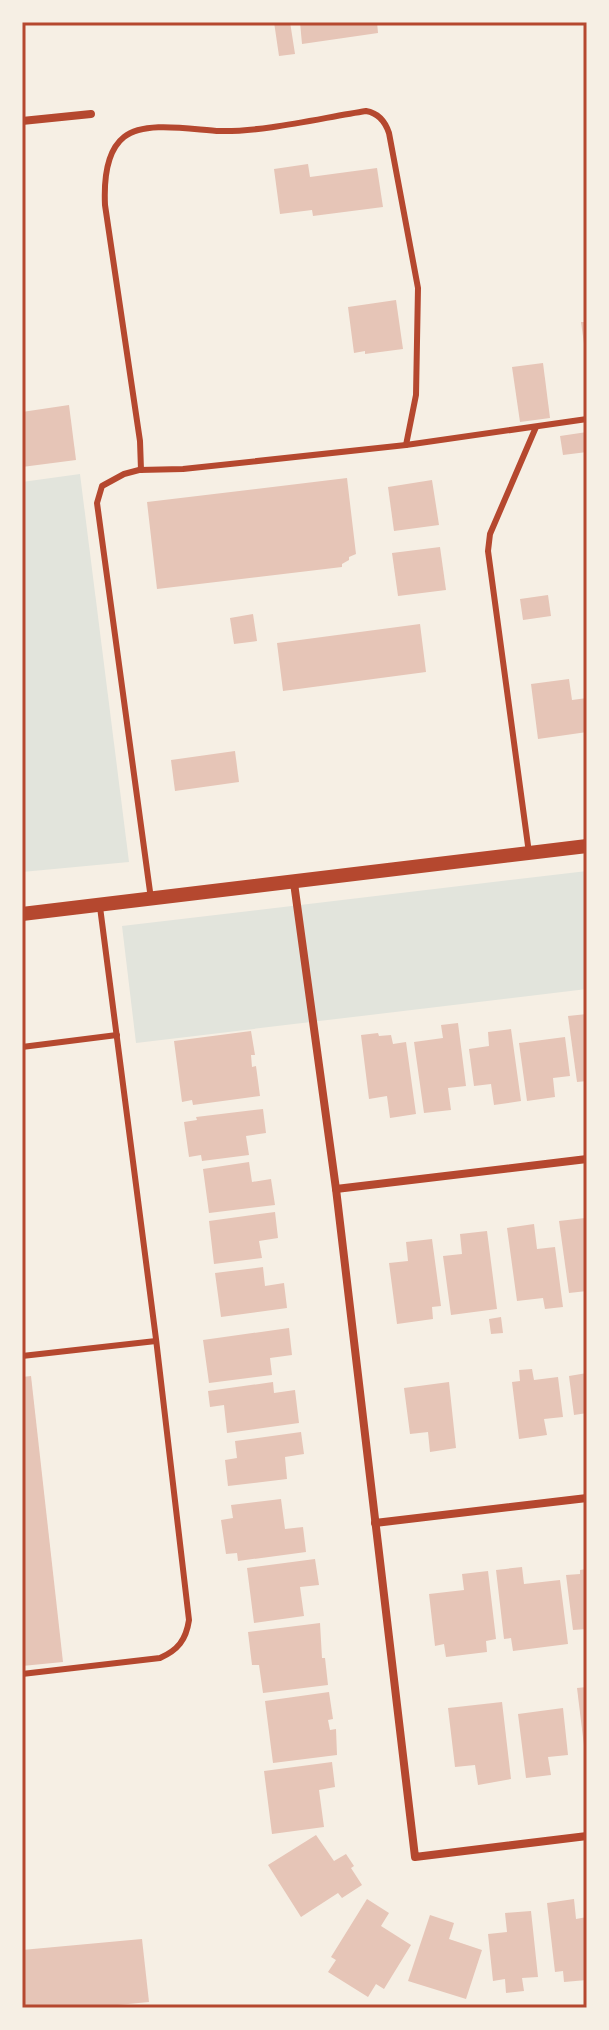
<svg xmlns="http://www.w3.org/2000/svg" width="609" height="2030" font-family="'Golos Text',sans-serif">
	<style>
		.green { fill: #e2e4dc }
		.building { fill: #e6c5b7 }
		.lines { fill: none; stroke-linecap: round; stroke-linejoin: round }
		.service { stroke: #b5482f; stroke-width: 6 }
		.minor { stroke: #b5482f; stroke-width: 8 }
		.tertiary { stroke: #b5482f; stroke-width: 14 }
		.neatline { fill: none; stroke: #b5482f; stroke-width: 3 }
	</style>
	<rect width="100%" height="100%" fill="#f6efe4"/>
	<g class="green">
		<path d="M80,474L129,862L22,872V482Z"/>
		<path d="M587,871V989L136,1043L122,926Z"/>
	</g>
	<g class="building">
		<path d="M274,22H290L295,54L279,56Z"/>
		<path d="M300,22H377L378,33L302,44Z"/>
		<path d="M308,164L310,177L377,168L383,207L313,216L312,210L280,214L274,169Z"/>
		<path d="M396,300L403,349L365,354V351L354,353L348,307Z"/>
		<path d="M581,322H587V351H585Z"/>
		<path d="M543,363L550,418L520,422L512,367Z"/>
		<path d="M69,405L76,460L22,467V412Z"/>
		<path d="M587,432V452L563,455L560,436Z"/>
		<path d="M347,478L356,554L349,557V560L342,564V567L157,589L147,502Z"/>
		<path d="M432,480L439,525L394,531L388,487Z"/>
		<path d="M440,547L446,590L398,596L392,553Z"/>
		<path d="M548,595L551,616L523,620L520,599Z"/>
		<path d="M253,614L257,641L234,644L230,618Z"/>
		<path d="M420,624L426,672L283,691L277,643Z"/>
		<path d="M569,679L572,700L587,698V732L538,739L531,684Z"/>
		<path d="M235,751L239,782L175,791L171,760Z"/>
		<path d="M587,1014V1081L577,1082L568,1016Z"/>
		<path d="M458,1023L466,1086L448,1088L451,1110L424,1113L414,1042L443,1038L441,1025Z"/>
		<path d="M511,1029L521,1101L494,1105L491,1084L474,1086L469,1049L489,1046L488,1032Z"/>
		<path d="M251,1031L255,1055H251L252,1067L256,1066L260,1096L193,1105L192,1100L182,1102L174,1041Z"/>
		<path d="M378,1033L379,1036L391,1035L393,1044L406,1042L416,1114L390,1118L387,1096L369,1099L361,1035Z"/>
		<path d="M565,1037L570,1076L553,1078L555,1097L527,1101L519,1043Z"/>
		<path d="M263,1109L266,1133L246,1136L249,1155L202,1161L201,1155L189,1157L184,1122L197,1120L196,1117Z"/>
		<path d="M249,1162L252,1182L271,1179L275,1205L209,1213L203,1169Z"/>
		<path d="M275,1212L278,1238L259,1241L262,1258L214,1264L209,1221Z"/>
		<path d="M585,1218L587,1291L569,1293L559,1221Z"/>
		<path d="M534,1224L537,1249L555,1247L563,1307L545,1309L543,1298L517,1301L507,1228Z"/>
		<path d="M487,1231L497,1309L451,1315L443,1256L462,1254L460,1234Z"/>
		<path d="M432,1239L441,1306L432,1307L433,1319L397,1324L389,1263L408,1261L406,1242Z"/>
		<path d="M263,1267L265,1286L284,1283L287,1308L221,1317L215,1273Z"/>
		<path d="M501,1317L503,1333L491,1334L489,1319Z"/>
		<path d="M289,1328L292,1355L270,1358L272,1375L209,1383L203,1340Z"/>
		<path d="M532,1369L534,1380L558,1377L563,1417L544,1419L547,1435L519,1439L512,1382L520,1381L519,1370Z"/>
		<path d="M587,1373V1413L574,1415L569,1376Z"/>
		<path d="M31,1376L63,1662L22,1666V1377Z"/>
		<path d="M273,1382L274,1393L295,1390L299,1423L227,1433L224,1405L210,1407L208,1391Z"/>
		<path d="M449,1382L456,1448L430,1452L428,1432L410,1434L404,1388Z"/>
		<path d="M301,1432L304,1454L285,1457L287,1479L228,1486L225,1460L237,1458L235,1441Z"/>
		<path d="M281,1499L285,1529L303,1527L306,1552L238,1561L237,1553L226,1554L221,1520L233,1518L231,1505Z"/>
		<path d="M315,1559L319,1585L300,1587L304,1616L254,1623L247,1568Z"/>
		<path d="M522,1567L524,1584L560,1580L568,1644L513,1651L511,1638L504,1639L496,1570Z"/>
		<path d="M587,1569V1629L573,1630L566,1575L580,1574V1570Z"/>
		<path d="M488,1571L496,1639L486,1641L487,1652L446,1657L444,1644L435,1646L429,1594L464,1590L462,1574Z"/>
		<path d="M320,1623L322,1658H325L328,1685L263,1693L259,1665H252L248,1632Z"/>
		<path d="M587,1687V1754H585L577,1688Z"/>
		<path d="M329,1692L333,1719L328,1720L330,1730L336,1729L337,1755L273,1763L265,1701Z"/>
		<path d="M502,1702L511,1779L478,1785L475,1765L455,1767L448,1708Z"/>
		<path d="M563,1708L568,1755L548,1757L551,1775L526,1778L518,1714Z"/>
		<path d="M332,1762L335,1787L319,1790L324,1827L272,1834L264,1771Z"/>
		<path d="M316,1835L334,1861L346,1854L354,1866L351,1868L362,1885L342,1898L338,1893L301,1917L268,1865Z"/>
		<path d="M367,1899L389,1913L381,1926L411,1945L384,1989L376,1984L368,1997L328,1972L336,1960L331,1957Z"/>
		<path d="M574,1899L576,1919L587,1917V1980L564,1982L563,1971L555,1972L547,1903Z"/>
		<path d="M531,1911L538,1977L522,1978L524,1991L506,1993L505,1979L493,1981L488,1934L507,1932L505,1913Z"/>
		<path d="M430,1915L454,1923L449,1939L482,1950L466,1999L408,1981Z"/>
		<path d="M142,1939L149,2002L87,2008H22V1950Z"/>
	</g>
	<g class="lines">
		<g class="service">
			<path d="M141,470L140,441L105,205C104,183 105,152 124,137C145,120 194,130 220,131C264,132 321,118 366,111C378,113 385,121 389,133L418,288L416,395L406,445"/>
			<path d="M529,853L488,551L490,534L536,427"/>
			<path d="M151,899L97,503L102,486L124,474L139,470L183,469L406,445L587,419"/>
			<path d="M22,1047L117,1035"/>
			<path d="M22,1356L156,1341"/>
			<path d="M22,1674L160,1658C178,1650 186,1640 189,1620L156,1339L100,907"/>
		</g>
		<g class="minor">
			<path d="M22,121L91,114"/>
			<path d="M294,883L336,1189L415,1857L587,1836"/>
			<path d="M336,1189L587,1159"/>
			<path d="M375,1523L587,1498"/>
		</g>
		<path class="tertiary" d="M22,914L587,846"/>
	</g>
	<rect width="609" height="2030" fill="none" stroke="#f6efe4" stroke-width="48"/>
	<rect x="24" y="24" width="561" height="1982" class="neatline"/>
</svg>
